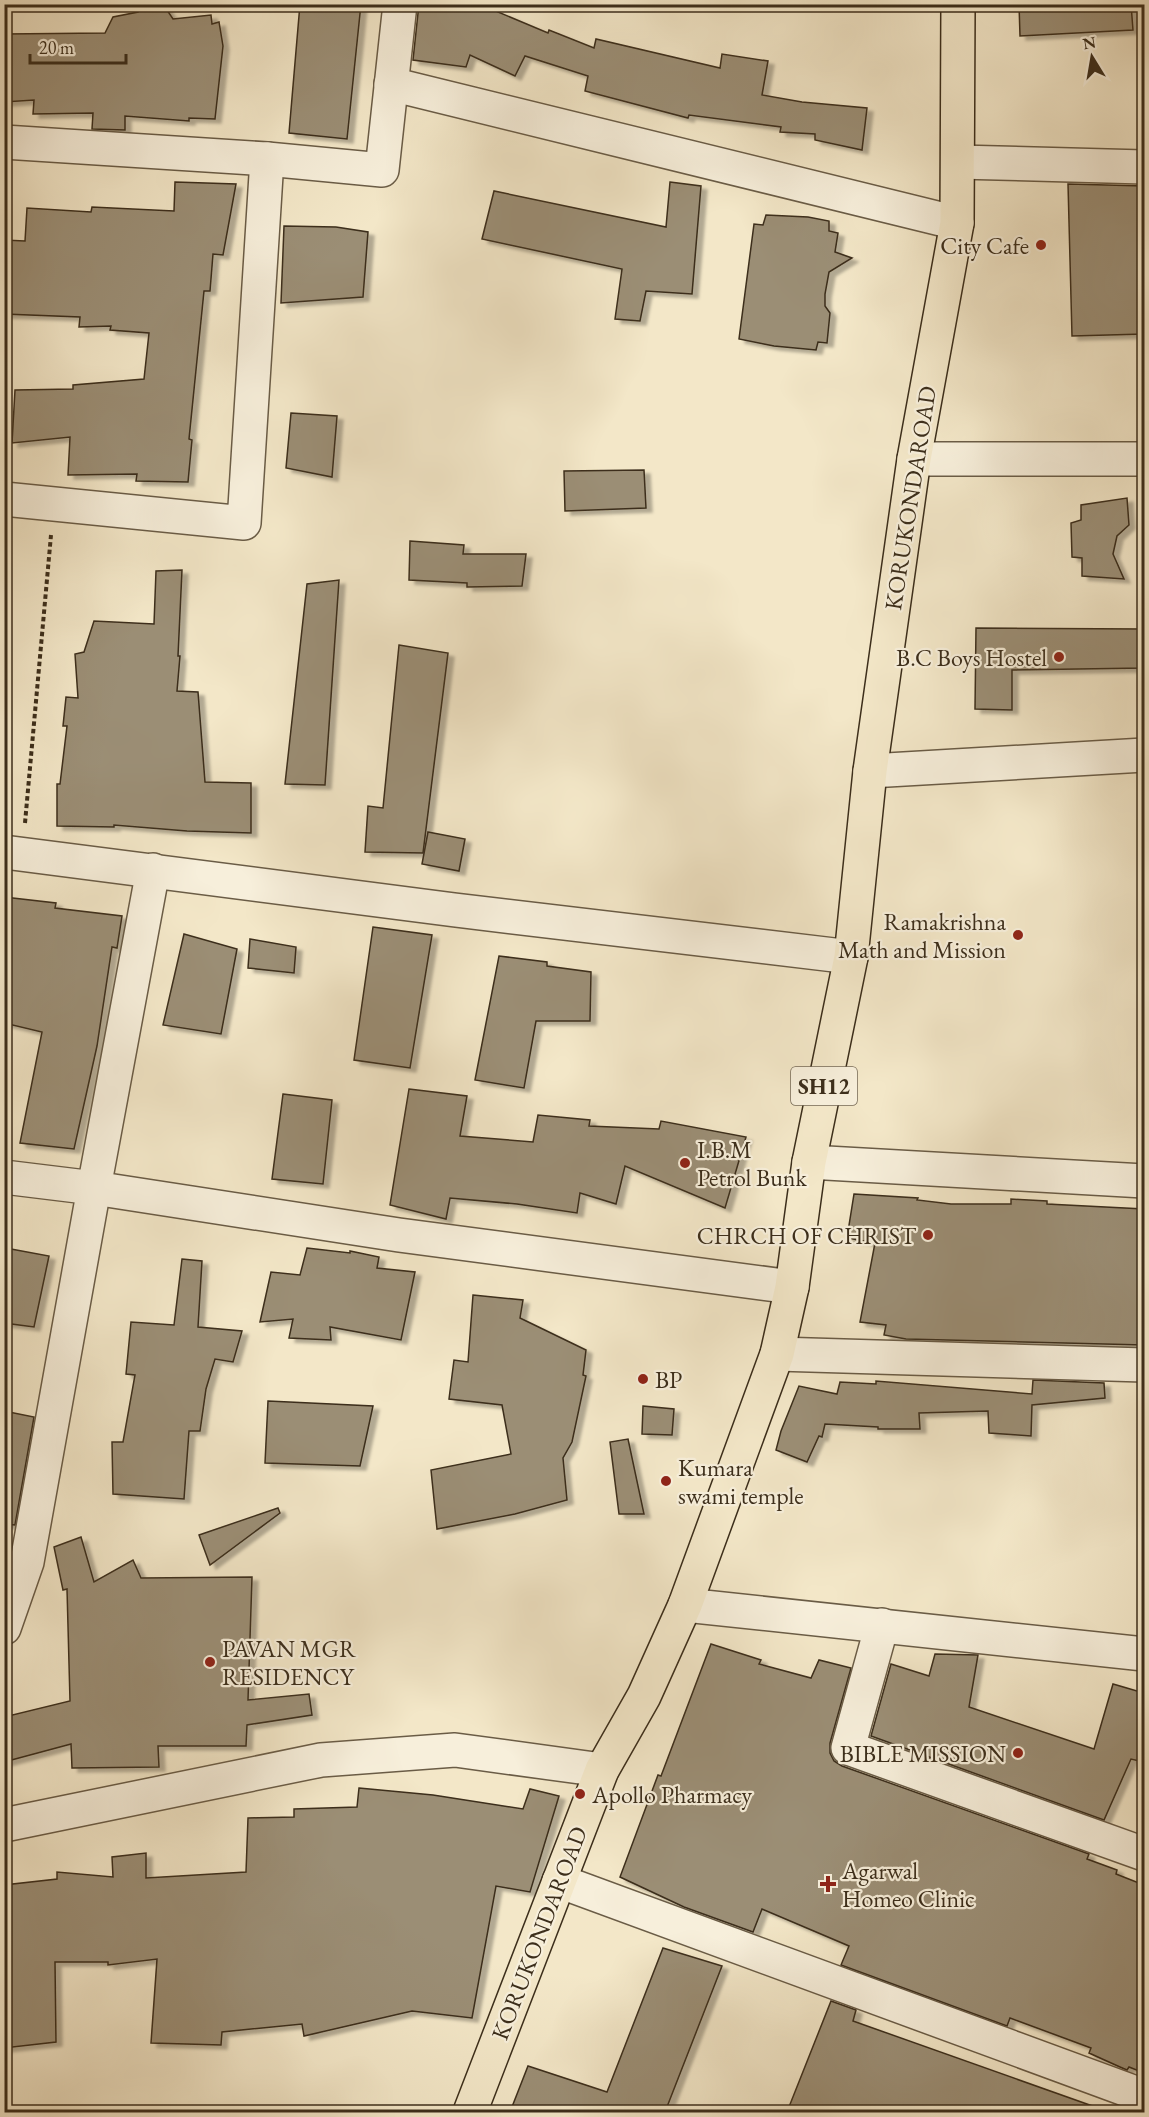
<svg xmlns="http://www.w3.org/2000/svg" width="1149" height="2117" font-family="'EB Garamond',serif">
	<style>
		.building { fill: #9b8e75; stroke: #3c2e1b; stroke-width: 1.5; filter: url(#shadow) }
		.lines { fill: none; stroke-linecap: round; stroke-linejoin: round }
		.minor-casing { stroke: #6a5c46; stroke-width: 36 }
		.primary-casing { stroke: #3c2e1b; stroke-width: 36 }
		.path { stroke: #3c2e1b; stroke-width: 4; stroke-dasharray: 4.5 3; stroke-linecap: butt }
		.minor { stroke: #f7efdb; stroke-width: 33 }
		.primary { stroke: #f3e7c8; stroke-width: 33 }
		.poi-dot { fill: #8f2418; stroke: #f7efdb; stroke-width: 2 }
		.labels { text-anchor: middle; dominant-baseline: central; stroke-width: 4.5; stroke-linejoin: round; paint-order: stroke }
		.shield { fill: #f7efdb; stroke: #746855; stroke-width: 1.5 }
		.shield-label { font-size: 22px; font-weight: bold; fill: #3c2e1b }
		.poi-label { font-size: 24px; fill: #3c2e1b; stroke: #f7efdb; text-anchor: start }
		.street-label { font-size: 24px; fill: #3c2e1b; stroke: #f7efdb }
	</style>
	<defs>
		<filter id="shadow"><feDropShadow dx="6" dy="4" stdDeviation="1.5" flood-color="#0004"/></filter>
	</defs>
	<rect width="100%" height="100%" fill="#f3e7c8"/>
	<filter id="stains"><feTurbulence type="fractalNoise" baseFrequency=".00333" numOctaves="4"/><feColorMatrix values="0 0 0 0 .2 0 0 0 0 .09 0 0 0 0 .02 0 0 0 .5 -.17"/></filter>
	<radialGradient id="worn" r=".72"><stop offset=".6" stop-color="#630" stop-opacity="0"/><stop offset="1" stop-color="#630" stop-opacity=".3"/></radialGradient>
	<g class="building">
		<path d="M139,4H163L173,19L211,15L212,24L219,22L223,46L215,119L189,118V121L125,116V130L92,129L93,113L33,114L34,100L4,102V34L105,33L113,17L138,12Z"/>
		<path d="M300,4H361L347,139L289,133Z"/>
		<path d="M419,4H479L548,33L549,30L594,48L596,39L720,68L722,54L768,61L762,95L802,102L867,108L862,150L815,140V134L780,132L781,127L689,115L688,118L585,91L588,76L525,56L515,76L470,55L466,67L413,60Z"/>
		<path d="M1019,4H1131L1133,30L1020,36Z"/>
		<path d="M175,182L236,184L223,255L213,254L210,291H204L189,439L192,440L188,482L136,481L137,474L68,475L70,437L12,443L15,390L73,389V385L144,379L149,333L110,330L111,326L79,327L80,317L4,314V240L25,241L27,208L91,212L92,207L174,211Z"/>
		<path d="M670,182L701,186L692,294L646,291L640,321L615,319L622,269L482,239L494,191L666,227Z"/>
		<path d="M1068,184L1144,186V334L1072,336Z"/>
		<path d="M766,215L808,217L829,221V231L838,233L835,252L852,258L829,272L825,294V306L830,313L827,343L818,342L816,350L774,346L739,339L754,224L763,225Z"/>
		<path d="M284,226L336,227L368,232L363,297L281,303Z"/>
		<path d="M291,413L337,416L332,477L286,468Z"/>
		<path d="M644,470L646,508L565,511L564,471Z"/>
		<path d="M1127,498L1129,525L1117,536L1113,554L1124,579L1082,576V558L1072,557L1071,523L1081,520V505Z"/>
		<path d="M410,541L464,545L463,554H526L522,586L467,587V583L409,580Z"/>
		<path d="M182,570L178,656H180L177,691L198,692L205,782L251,783V833L187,831L114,825V827L57,826V784H60L67,726H63L66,697L78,698L75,654L84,652L94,621L154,624L156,571Z"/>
		<path d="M339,580L325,785L285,784L307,584Z"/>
		<path d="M976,628L1144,629V668L1012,670V710L975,709Z"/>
		<path d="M399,645L448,653L423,853L365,852L368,806L383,808Z"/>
		<path d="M428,832L465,839L459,871L422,864Z"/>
		<path d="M4,897L56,903L55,908L122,916L117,948L112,947L97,1046L74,1149L20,1143L42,1032L4,1023Z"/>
		<path d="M373,927L432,935L410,1068L354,1060Z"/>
		<path d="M184,934L237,949L221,1034L163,1025Z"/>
		<path d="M250,939L296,947L294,973L248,968Z"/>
		<path d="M499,956L547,962V966L591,972L590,1021H536L524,1088L475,1080Z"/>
		<path d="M409,1089L467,1096L460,1136L533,1142L538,1115L590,1120L589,1126L659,1129L661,1121L746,1137L725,1208L625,1166L616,1204L580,1193L577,1213L517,1204L450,1198L446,1219L390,1205Z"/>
		<path d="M283,1094L332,1100L323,1184L272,1179Z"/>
		<path d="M854,1194L918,1198L917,1200L951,1204H1011V1199L1047,1201V1204L1144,1209V1345L906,1339L884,1335L886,1325L860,1322L875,1243L847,1238Z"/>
		<path d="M307,1248L350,1253V1251L379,1257L377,1268L415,1272L401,1340L330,1327L331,1340L289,1338L293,1319L260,1322L271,1272L300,1275Z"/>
		<path d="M11,1249L49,1256L34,1327L4,1323V1277Z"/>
		<path d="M182,1259L202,1261L198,1327L242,1331L233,1362L215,1359L206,1389L200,1431H189L184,1499L113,1494L112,1442H123L135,1375L126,1374L131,1322L174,1325Z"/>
		<path d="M473,1295L523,1300L520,1318L586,1350L583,1375L586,1376L572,1442L563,1458L567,1500L515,1514L437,1529L431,1470L511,1454L502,1405L449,1399L454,1360L468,1362Z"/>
		<path d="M1033,1380L1104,1383L1105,1398L1032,1405L1031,1436L989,1433L988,1411L919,1413L920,1429H878V1427L825,1424L822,1437L819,1436L807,1462L776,1450L781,1431L799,1386L837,1394L840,1382L876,1384V1381L1032,1394Z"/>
		<path d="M268,1401L373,1406L360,1466L265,1463Z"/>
		<path d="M643,1406L674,1409L672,1435L642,1434Z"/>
		<path d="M4,1411L34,1417L15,1525L4,1524Z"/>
		<path d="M628,1439L644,1514H619L610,1442Z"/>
		<path d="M278,1508L280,1513L210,1565L199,1535Z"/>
		<path d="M81,1537L94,1582L133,1560L141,1578L252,1577L248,1700L309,1694L312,1715L247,1725L246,1746H158L159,1767L72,1768L71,1744L4,1762V1717L70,1701L67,1589L63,1590L54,1547Z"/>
		<path d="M711,1644L761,1660L759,1664L811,1678L819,1660L851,1668L830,1743V1753L834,1761L842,1766L1089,1854L1087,1859L1117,1870L1116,1874L1144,1885V2073L1129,2067L1127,2070L1120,2067L1089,2053L1091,2048L1010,2018L1007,2026L841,1965L849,1946L762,1909L753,1932L684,1907L620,1877L658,1775L661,1776Z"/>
		<path d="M935,1654L978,1655L969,1707L1094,1749L1113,1684L1144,1693V1762L1131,1759L1104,1820L871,1736L891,1664L929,1676Z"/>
		<path d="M359,1788L433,1795L523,1809L530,1789L559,1796L530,1892L496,1886L472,2018L412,2011L304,2036L302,2024L222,2032L221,2045L151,2043L157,1959L108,1965V1962H55L56,2042L4,2048V1885L57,1879V1872L113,1877L112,1857L146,1853V1878L246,1872L248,1818L294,1817V1809L357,1807Z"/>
		<path d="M663,1948L722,1966L665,2112H510L528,2066L607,2092Z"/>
		<path d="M831,2001L856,2010L853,2021L1101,2109L1100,2112H787Z"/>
	</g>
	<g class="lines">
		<g class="minor-casing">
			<g id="minor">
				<path d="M391,84L957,223"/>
				<path d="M4,142L267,159L382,170L400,4"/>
				<path d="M958,162L1144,167"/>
				<path d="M914,459H1144"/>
				<path d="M4,499L244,523L267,159"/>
				<path d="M870,771L1144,755"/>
				<path d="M4,852L455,910L851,957"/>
				<path d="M809,1162L1144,1181"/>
				<path d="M4,1177L94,1188L153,870"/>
				<path d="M777,1354L1144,1365"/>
				<path d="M685,1605L1144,1654"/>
				<path d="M882,1625L848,1748L1144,1854"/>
				<path d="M4,1628L27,1562L94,1188L399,1235L792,1287"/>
				<path d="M4,1825L321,1760L455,1750L602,1770"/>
				<path d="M559,1881L1144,2096"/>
			</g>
		</g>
		<g class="primary-casing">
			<path id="primary" d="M470,2112L602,1770L644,1696L685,1605L777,1354L792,1287L809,1162L851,957L870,771L914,459L957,223L958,4"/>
		</g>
		<path class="path" d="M25,823L51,535"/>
		<use href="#minor" class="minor"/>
		<use href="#primary" class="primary"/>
	</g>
	<g class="poi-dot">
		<circle cx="1041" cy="245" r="6"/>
		<circle cx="1059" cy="657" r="6"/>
		<circle cx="1018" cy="935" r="6"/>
		<circle cx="685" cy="1163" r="6"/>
		<circle cx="928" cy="1235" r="6"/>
		<circle cx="643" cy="1379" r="6"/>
		<circle cx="666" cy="1481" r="6"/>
		<circle cx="210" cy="1662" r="6"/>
		<circle cx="1018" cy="1753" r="6"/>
		<circle cx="580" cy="1794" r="6"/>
		<path d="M825 1875h6v6h6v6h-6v6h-6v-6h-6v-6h6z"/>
	</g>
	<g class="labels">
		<rect class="shield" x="791" y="1067" width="66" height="38" rx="4.5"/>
		<g class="shield-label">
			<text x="824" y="1086">SH12</text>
		</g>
		<g class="poi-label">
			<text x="1029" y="245" text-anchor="end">City Cafe</text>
			<text x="1047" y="657" text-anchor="end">B.C Boys Hostel</text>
			<text x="1006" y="921" text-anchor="end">Ramakrishna<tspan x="1006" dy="28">Math and Mission</tspan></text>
			<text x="697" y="1149">I.B.M<tspan x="697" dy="28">Petrol Bunk</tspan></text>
			<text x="916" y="1235" text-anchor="end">CHRCH OF CHRIST</text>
			<text x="655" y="1379">BP</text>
			<text x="678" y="1467">Kumara<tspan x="678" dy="28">swami temple</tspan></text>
			<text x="222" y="1648">PAVAN MGR<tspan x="222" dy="28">RESIDENCY</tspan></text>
			<text x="1006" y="1753" text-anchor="end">BIBLE MISSION</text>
			<text x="592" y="1794">Apollo Pharmacy</text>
			<text x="842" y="1870">Agarwal<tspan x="842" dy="28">Homeo Clinic</tspan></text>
		</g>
		<g class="street-label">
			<text transform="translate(910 498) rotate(-81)">KORUKONDAROAD</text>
			<text transform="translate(539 1933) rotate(-69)">KORUKONDAROAD</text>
		</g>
	</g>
	<rect width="1149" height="2117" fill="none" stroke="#f3e7c8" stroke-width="24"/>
	<rect x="6" y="6" width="1137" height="2105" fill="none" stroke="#3c2e1b" stroke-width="3"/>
	<rect x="12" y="12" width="1125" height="2093" fill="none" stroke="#3c2e1b" stroke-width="1.5"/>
	<g transform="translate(1092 57) rotate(349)" stroke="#f7efdb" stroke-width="4.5" paint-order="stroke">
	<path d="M0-4.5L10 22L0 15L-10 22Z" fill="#3c2e1b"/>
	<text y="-9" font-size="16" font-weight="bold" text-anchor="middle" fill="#3c2e1b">N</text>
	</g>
	<path d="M30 54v9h96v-9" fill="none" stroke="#3c2e1b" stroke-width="3"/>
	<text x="39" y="54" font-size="18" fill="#3c2e1b" stroke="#f7efdb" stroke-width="4.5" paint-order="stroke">20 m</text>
	<rect width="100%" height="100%" filter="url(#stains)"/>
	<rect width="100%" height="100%" fill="url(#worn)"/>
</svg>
